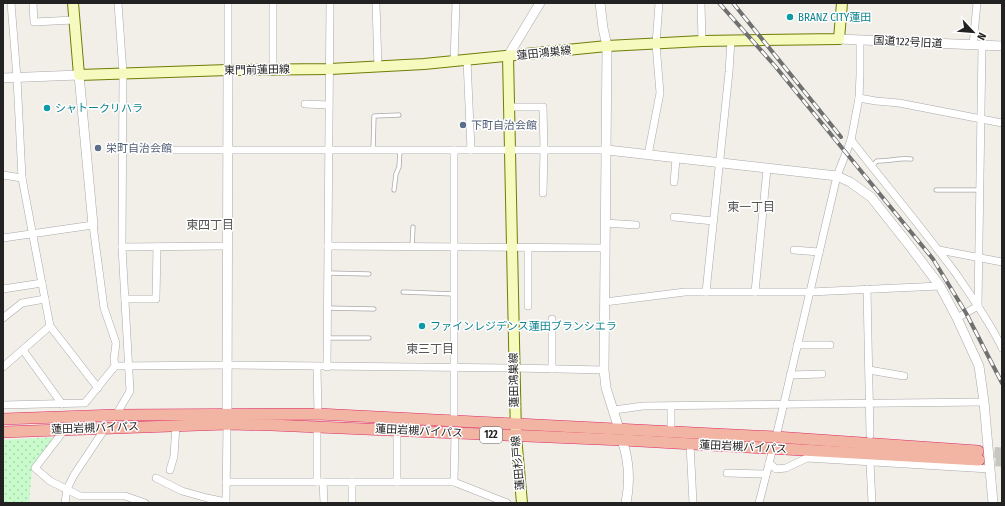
<svg xmlns="http://www.w3.org/2000/svg" width="1005" height="506" font-family="'Fira Sans Condensed','Noto Sans JP',sans-serif">
	<style>
		.park { fill: url(#park-dots) }
		.lines { fill: none; stroke-linecap: round; stroke-linejoin: round }
		.trunk-tunnel { stroke: #c8c6c1; stroke-width: 11; stroke-dasharray: 11 5.5; stroke-linecap: butt }
		.service-casing { stroke: #a9a9a9; stroke-width: 5 }
		.minor-casing { stroke: #a9a9a9; stroke-width: 8 }
		.tertiary-casing { stroke: #a9a9a9; stroke-width: 10 }
		.secondary-casing { stroke: #707d05; stroke-width: 12 }
		.trunk-casing { stroke: #dc2a67; stroke-width: 12 }
		.service { stroke: #fff; stroke-width: 3.5 }
		.minor { stroke: #fff; stroke-width: 7 }
		.tertiary { stroke: #fff; stroke-width: 9 }
		.secondary { stroke: #f7fabf; stroke-width: 10 }
		.trunk { stroke: #f2b4a3; stroke-width: 11 }
		.rail-casing { stroke: #707070; stroke-width: 4 }
		.rail { stroke: #fff; stroke-width: 2.5; stroke-dasharray: 8; stroke-linecap: butt }
		.culture-dot { fill: #0f9aa8; stroke: #fff; stroke-width: 1.5 }
		.service-dot { fill: #5c6f8a; stroke: #fff; stroke-width: 1.5 }
		.labels { text-anchor: middle; dominant-baseline: central; stroke-width: 3; stroke-linejoin: round; paint-order: stroke }
		.shield { fill: #fff; stroke: #646464; stroke-width: 1 }
		.shield-label { font-size: 10px; font-weight: bold; fill: #222 }
		.culture-label { font-size: 11px; fill: #0d838f; stroke: #fff; text-anchor: start }
		.street-label { font-size: 11px; fill: #222; stroke: #fff }
		.service-label { font-size: 11px; fill: #4e5e75; stroke: #fff; text-anchor: start }
		.neighbourhood-label { font-size: 12px; fill: #555; stroke: #fff }
	</style>
	<defs>
		<pattern id="park-dots" width="8" height="8" patternUnits="userSpaceOnUse"><rect width="8" height="8" fill="#c8facc"/><path d="M2 2h.1M6 6h.1" fill="none" stroke="#acd6af" stroke-width="1.8" stroke-linecap="round"/></pattern>
	</defs>
	<rect width="100%" height="100%" fill="#f2efe9"/>
	<path class="park" d="M57,437L32,470L29,503H3V440Z"/>
	<g class="lines">
		<g class="trunk-tunnel">
			<path d="M978,451L1002,453"/>
			<path d="M979,460L1002,461"/>
		</g>
		<g class="service-casing">
			<g id="service">
				<path d="M373,150L374,116L399,115"/>
				<path d="M872,166L877,161C889,161 898,158 911,159"/>
				<path d="M394,190L396,174L399,167L400,150"/>
				<path d="M936,190H979"/>
				<path d="M412,247L413,227"/>
				<path d="M328,273L369,274"/>
				<path d="M403,292L454,294"/>
				<path d="M327,308L374,309"/>
				<path d="M327,338H369"/>
			</g>
		</g>
		<g class="minor-casing">
			<g id="minor">
				<path d="M11,3L17,78L22,178L50,326L98,388"/>
				<path d="M33,3L34,22L74,20"/>
				<path d="M376,3L378,67"/>
				<path d="M701,3L702,41"/>
				<path d="M973,45L977,3"/>
				<path d="M467,60L471,150"/>
				<path d="M454,61L456,3"/>
				<path d="M228,70V3"/>
				<path d="M273,70V3"/>
				<path d="M859,98L876,101L899,103L1002,123"/>
				<path d="M305,104L329,105"/>
				<path d="M509,107H543L544,150L543,193"/>
				<path d="M851,140C886,185 923,229 957,275C973,299 990,322 1002,348"/>
				<path d="M122,150H607"/>
				<path d="M454,150V421"/>
				<path d="M648,155L660,93L656,44L659,3"/>
				<path d="M3,175L22,178"/>
				<path d="M674,182L676,159"/>
				<path d="M674,217L713,221"/>
				<path d="M605,223L636,225"/>
				<path d="M3,238L93,225L104,308L116,343L114,359L115,366L85,403L3,405"/>
				<path d="M328,246L605,248"/>
				<path d="M122,247L227,246"/>
				<path d="M794,250L819,252"/>
				<path d="M939,250L1002,262"/>
				<path d="M3,289L42,283"/>
				<path d="M867,289L870,435"/>
				<path d="M706,292L729,72L731,40"/>
				<path d="M755,292L767,169"/>
				<path d="M125,299H156L157,247"/>
				<path d="M605,302L685,292H810L940,286"/>
				<path d="M528,306V248"/>
				<path d="M3,318L22,303L45,299"/>
				<path d="M957,318L978,306L982,46"/>
				<path d="M797,345H830"/>
				<path d="M23,350L62,404"/>
				<path d="M115,366L227,365L514,368L604,370"/>
				<path d="M3,367L50,326"/>
				<path d="M317,367L318,414"/>
				<path d="M327,367L330,3"/>
				<path d="M552,369V319"/>
				<path d="M869,370L904,376"/>
				<path d="M790,375L822,374"/>
				<path d="M671,406V432"/>
				<path d="M614,410L643,406L984,402"/>
				<path d="M116,415L130,391L122,247L123,73L118,3"/>
				<path d="M65,429L35,468L50,481L80,496H125L145,503"/>
				<path d="M397,429V482"/>
				<path d="M776,437L837,176L851,140L859,98L860,75V40"/>
				<path d="M690,444L693,503"/>
				<path d="M769,463L776,469L786,468L807,458L989,469"/>
				<path d="M870,463L872,503"/>
				<path d="M170,470L174,456L176,425"/>
				<path d="M727,473L766,474"/>
				<path d="M156,478L182,491L207,498L226,502"/>
				<path d="M226,482H454L507,503"/>
				<path d="M317,482V426"/>
				<path d="M323,482L324,503"/>
				<path d="M352,482V503"/>
				<path d="M454,482L455,433"/>
				<path d="M65,503L67,489L74,475L106,427"/>
				<path d="M226,503L227,424"/>
				<path d="M759,503L773,448"/>
			</g>
		</g>
		<g class="tertiary-casing">
			<g id="tertiary">
				<path d="M600,3L603,28L607,46L604,370L606,388L619,429"/>
				<path d="M839,39L1002,46"/>
				<path d="M508,56L540,3"/>
				<path d="M3,78L79,75L93,225"/>
				<path d="M607,150L837,176L850,182L871,197L909,245L940,286L957,318L979,366L984,402L993,503"/>
				<path d="M227,421L228,70"/>
				<path d="M622,440C629,460 630,483 626,503"/>
			</g>
		</g>
		<g class="secondary-casing">
			<g id="secondary">
				<path d="M73,3L79,75L228,70L330,69L424,64L607,46L702,41L839,39L842,3"/>
				<path d="M508,56L516,436L522,503"/>
			</g>
		</g>
		<g class="trunk-casing">
			<g id="trunk">
				<path d="M3,419L116,415L318,414L776,437L978,451"/>
				<path d="M3,432L227,424L271,425L622,440L979,460"/>
			</g>
		</g>
		<use href="#service" class="service"/>
		<use href="#minor" class="minor"/>
		<use href="#tertiary" class="tertiary"/>
		<use href="#secondary" class="secondary"/>
		<use href="#trunk" class="trunk"/>
		<g class="rail-casing">
			<g id="rail">
				<path d="M719,3L775,66L933,259L966,313L1002,383"/>
				<path d="M733,3L841,137"/>
			</g>
		</g>
		<use href="#rail" class="rail"/>
	</g>
	<g class="culture-dot">
		<circle cx="790" cy="17" r="4"/>
		<circle cx="47" cy="108" r="4"/>
		<circle cx="422" cy="326" r="4"/>
	</g>
	<g class="service-dot">
		<circle cx="463" cy="125" r="4"/>
		<circle cx="98" cy="148" r="4"/>
	</g>
	<g class="labels">
		<rect class="shield" x="480" y="427" width="22" height="16" rx="3"/>
		<g class="shield-label">
			<text x="491" y="435">122</text>
		</g>
		<g class="culture-label">
			<text x="798" y="17">BRANZ CITY蓮田</text>
			<text x="55" y="108">シャトークリハラ</text>
			<text x="430" y="326">ファインレジデンス蓮田ブランシエラ</text>
		</g>
		<g class="street-label">
			<text transform="translate(908 42) rotate(3)">国道122号旧道</text>
			<text transform="translate(544 53) rotate(-6)">蓮田鴻巣線</text>
			<text transform="translate(257 70) rotate(-1)">東門前蓮田線</text>
			<text transform="translate(514 380) rotate(-91)">蓮田鴻巣線</text>
			<text transform="translate(95 428) rotate(-2)">蓮田岩槻バイパス</text>
			<text transform="translate(419 431) rotate(3)">蓮田岩槻バイパス</text>
			<text transform="translate(743 447) rotate(3)">蓮田岩槻バイパス</text>
			<text transform="translate(518 463) rotate(-95)">蓮田杉戸線</text>
		</g>
		<g class="service-label">
			<text x="471" y="125">下町自治会館</text>
			<text x="106" y="148">栄町自治会館</text>
		</g>
		<g class="neighbourhood-label">
			<text x="751" y="207">東一丁目</text>
			<text x="210" y="225">東四丁目</text>
			<text x="430" y="349">東三丁目</text>
		</g>
	</g>
	<rect width="1005" height="506" fill="none" stroke="#222222" stroke-width="8"/>
	<g transform="translate(973 32) rotate(116)" stroke="#ffffff" stroke-width="3" paint-order="stroke">
	<path d="M0-3L7 15L0 10L-7 15Z" fill="#222222"/>
	<text y="-6" font-size="11" font-weight="bold" text-anchor="middle" fill="#222222">N</text>
	</g>
</svg>
